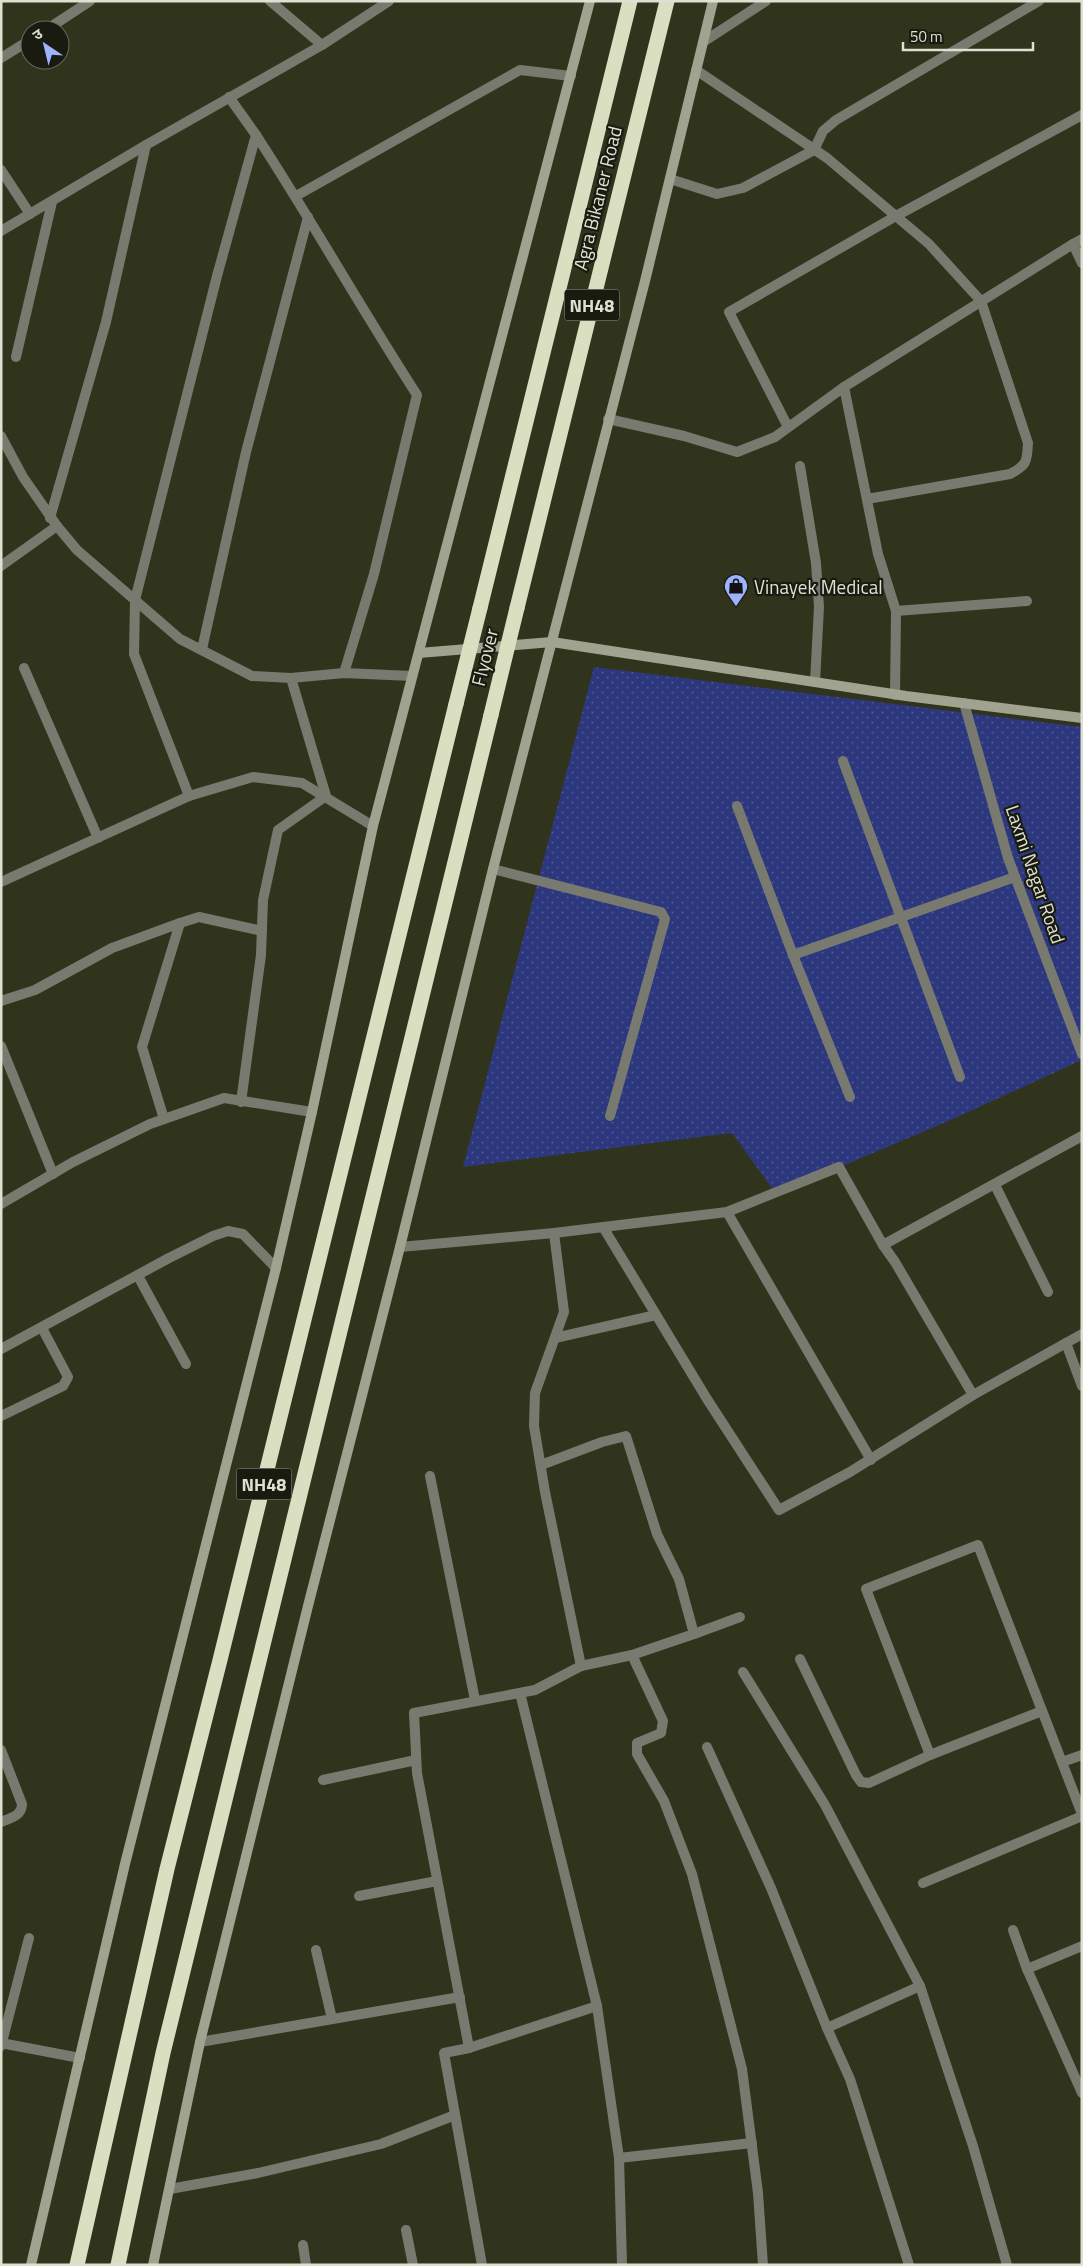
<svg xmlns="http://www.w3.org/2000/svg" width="1083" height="2266" font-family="'Titillium Web','Noto Sans Devanagari',sans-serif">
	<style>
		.grass { fill: url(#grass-dots) }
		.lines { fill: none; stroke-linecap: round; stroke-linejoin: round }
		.street { stroke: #787a6f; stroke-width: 10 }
		.secondary { stroke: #a0a390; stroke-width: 10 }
		.highway { stroke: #dadfc2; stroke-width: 15 }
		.highway-bridge { stroke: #dadfc2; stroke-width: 15 }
		.labels { text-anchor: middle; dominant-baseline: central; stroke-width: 4.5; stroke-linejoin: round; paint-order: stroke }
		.shield { fill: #191b10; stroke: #a3a597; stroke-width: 1 }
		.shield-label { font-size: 18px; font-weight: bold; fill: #dee0d1 }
		.street-label { font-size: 19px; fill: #dee0d1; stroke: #191b10 }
		.poi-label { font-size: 19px; fill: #dee0d1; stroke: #191b10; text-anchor: start }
	</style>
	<defs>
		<pattern id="grass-dots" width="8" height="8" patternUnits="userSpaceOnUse" patternTransform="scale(1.25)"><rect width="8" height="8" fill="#2c377d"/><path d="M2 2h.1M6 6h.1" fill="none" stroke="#4a548e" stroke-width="1.8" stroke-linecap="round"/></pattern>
	</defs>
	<rect width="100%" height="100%" fill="#31341c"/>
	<path class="grass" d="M594,667L1082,727V1060L944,1123L776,1194L732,1133L463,1167Z"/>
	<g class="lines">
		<g class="street">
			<path d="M270,1L322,45"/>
			<path d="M46,30L90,1"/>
			<path d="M703,42L766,1"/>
			<path d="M1,58L30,40"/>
			<path d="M696,70L827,158L929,244L981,301L1028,443C1027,462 1027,465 1010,474L867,499"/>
			<path d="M256,135C312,221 362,310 417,395L374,574L344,673"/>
			<path d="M1,170L30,214"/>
			<path d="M670,179L717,194L743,188L814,150L823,131L836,120L1039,1"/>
			<path d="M296,196L520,70L571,76"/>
			<path d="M1,231L146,145L322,45L389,1"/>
			<path d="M1082,239L1073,244L1082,263"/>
			<path d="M16,357L52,202"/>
			<path d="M844,387L878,554L896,611L895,695"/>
			<path d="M608,419L684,436L737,452L775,437L844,387L1073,244"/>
			<path d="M788,427L729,312L896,216L1082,115"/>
			<path d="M1,436L23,477L57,526L77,550L180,639L252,676L291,678L344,673L412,676"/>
			<path d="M800,466L816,563L819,607L815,682"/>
			<path d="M50,518L106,322L146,145"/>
			<path d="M1,566L57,526"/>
			<path d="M896,611L1027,601"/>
			<path d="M202,649L246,452L308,217"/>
			<path d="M24,668L98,838"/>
			<path d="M964,703L1008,858L1082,1054"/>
			<path d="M843,761L960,1077"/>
			<path d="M189,796L134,654L135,600L217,276L256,135L229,97"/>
			<path d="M737,806L793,955L850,1097"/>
			<path d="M493,869L661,912L665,919L610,1116"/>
			<path d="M1,882L189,796L253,777L302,783L373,826"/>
			<path d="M793,955L1015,877"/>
			<path d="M1,1001L35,990L112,948L180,923"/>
			<path d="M1,1046L53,1174"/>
			<path d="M241,1102L261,955L263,900L278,830L326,796L291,678"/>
			<path d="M164,1119L142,1047L180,923L199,917L262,931"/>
			<path d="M995,1185L1048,1292"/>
			<path d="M1,1204L73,1162L150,1124L224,1098L312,1112"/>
			<path d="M727,1212L871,1460"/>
			<path d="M603,1227L707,1399L779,1510L850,1472L973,1395"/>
			<path d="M554,1233L564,1312L535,1393L534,1426L545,1492L581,1666"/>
			<path d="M883,1245L1082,1136"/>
			<path d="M400,1247L554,1233L727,1212L839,1167L883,1245L895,1262L973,1395L1082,1334"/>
			<path d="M138,1276L186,1364"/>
			<path d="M555,1338L656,1315"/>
			<path d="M1066,1343L1082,1386"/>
			<path d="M1,1349L169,1258L213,1236L228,1231L243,1234L276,1268"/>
			<path d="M1,1416L63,1386L68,1377L42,1328"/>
			<path d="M430,1476L475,1700"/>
			<path d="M694,1634L740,1617"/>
			<path d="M632,1655L663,1721L661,1733L637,1743V1754L664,1801L692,1874L742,2069L758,2193L763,2265"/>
			<path d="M800,1659L856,1775L861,1782L869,1783L930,1755L1042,1711"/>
			<path d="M743,1672L825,1805L920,1986"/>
			<path d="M520,1693L597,2006L619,2158L622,2265"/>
			<path d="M707,1747L771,1888L827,2028L850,2079L909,2265"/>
			<path d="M1,1750L22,1804C22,1816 10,1818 1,1822"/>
			<path d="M930,1755L866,1589L978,1545L1082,1814"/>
			<path d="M1062,1762L1082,1755"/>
			<path d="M323,1780L416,1760"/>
			<path d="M923,1883L1082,1816"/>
			<path d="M359,1896L437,1881"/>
			<path d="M1013,1930L1027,1969L1082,2093"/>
			<path d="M316,1950L332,2019"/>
			<path d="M1027,1969L1082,1946"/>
			<path d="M827,2028L920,1986L973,2146L1007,2265"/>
			<path d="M200,2042L460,1997"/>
			<path d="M1,2043L80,2058"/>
			<path d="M1,2046L29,1938"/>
			<path d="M469,2048L417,1773L414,1713L535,1690L581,1666L632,1655L694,1634L679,1579L657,1534L626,1436L602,1442L541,1465"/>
			<path d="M619,2158L752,2143"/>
			<path d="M170,2189L258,2173L381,2144L455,2115"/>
			<path d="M406,2230L413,2265"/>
			<path d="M303,2245L306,2265"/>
			<path d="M482,2265L444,2053L469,2048L597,2006"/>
		</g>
		<g class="secondary">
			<path d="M419,653L552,642L906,696L1082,718"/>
			<path d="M31,2265L125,1864L276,1268L312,1112L373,826L590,1"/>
			<path d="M153,2265L200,2042L308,1606L400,1247L493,869L645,281L713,1"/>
		</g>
		<g class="highway">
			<path d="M480,608L630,1"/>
			<path d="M517,608L667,1"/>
			<path d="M77,2265L167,1869L220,1660L456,704"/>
			<path d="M118,2265L163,2053L491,715"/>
		</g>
		<g class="highway-bridge">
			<path d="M456,704L480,608"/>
			<path d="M491,715L517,608"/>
		</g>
	</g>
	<defs>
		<g id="shop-pin" transform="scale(1.25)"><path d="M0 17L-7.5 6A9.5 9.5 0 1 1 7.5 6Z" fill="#9fb3fd" stroke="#191b10"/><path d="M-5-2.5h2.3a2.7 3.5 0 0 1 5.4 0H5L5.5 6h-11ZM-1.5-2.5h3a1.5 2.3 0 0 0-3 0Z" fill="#111"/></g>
	</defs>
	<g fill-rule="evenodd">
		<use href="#shop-pin" x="736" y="586"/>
	</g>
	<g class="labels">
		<g class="shield">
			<rect x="564.5" y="289.5" width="55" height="31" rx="4"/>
			<rect x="236.5" y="1468.5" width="55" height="31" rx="4"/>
		</g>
		<g class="shield-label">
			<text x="592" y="305">NH48</text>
			<text x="264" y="1484">NH48</text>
		</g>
		<g class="street-label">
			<text transform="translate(597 198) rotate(-76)">Agra Bikaner Road</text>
			<text transform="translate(484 657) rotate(-76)">Flyover</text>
			<text transform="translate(1036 874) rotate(71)">Laxmi Nagar Road</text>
		</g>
		<g class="poi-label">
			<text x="754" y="586">Vinayek Medical</text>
		</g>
	</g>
	<rect width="1083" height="2266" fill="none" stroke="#dee0d1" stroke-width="5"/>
	<g transform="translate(45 45) rotate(325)"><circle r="24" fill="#191b10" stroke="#686a5d"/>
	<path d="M0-4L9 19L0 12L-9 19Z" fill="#9fb3fd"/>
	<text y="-8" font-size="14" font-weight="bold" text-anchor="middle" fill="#dee0d1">उ</text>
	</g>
	<path d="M903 42v8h130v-8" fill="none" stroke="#dee0d1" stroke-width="2.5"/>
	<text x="910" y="42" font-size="15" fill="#dee0d1" stroke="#191b10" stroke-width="4" paint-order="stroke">50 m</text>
</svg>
